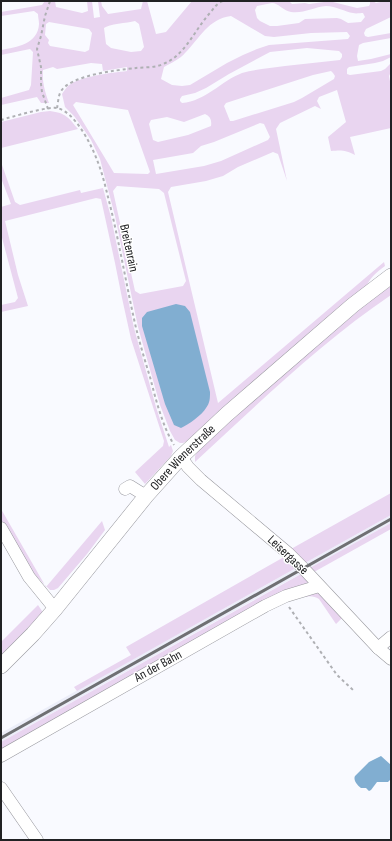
<svg xmlns="http://www.w3.org/2000/svg" width="392" height="841" font-family="'Sofia Sans Condensed',sans-serif">
	<style>
		.built { fill: #eceef9 }
		.green { fill: #e9d5f0; fill-rule: evenodd }
		.water { fill: #81aed1 }
		.lines { fill: none; stroke-linecap: round; stroke-linejoin: round }
		.minor-casing { stroke: #98989e; stroke-width: 13 }
		.major-casing { stroke: #98989e; stroke-width: 16 }
		.path { stroke: #afb0b4; stroke-width: 2; stroke-dasharray: 3 3; stroke-linecap: butt }
		.minor { stroke: #fff; stroke-width: 12 }
		.major { stroke: #fff; stroke-width: 15 }
		.rail { stroke: #6f7073; stroke-width: 3 }
		.labels { text-anchor: middle; dominant-baseline: central; stroke-width: 3; stroke-linejoin: round; paint-order: stroke }
		.street-label { font-size: 13px; fill: #212224; stroke: #fff }
	</style>
	<rect width="100%" height="100%" fill="#f9faff"/>
	<path class="built" d="M391,515V523L1,742V733Z"/>
	<g class="green">
		<path d="M45,1H55L56,7L82,13L88,11L87,1H92L94,18L100,17L98,1H101L102,6L108,14L141,9L143,1H147L156,34L166,32L192,1H289L292,4L305,3L309,4L324,2H333L357,8L369,6L370,4V1H373L376,3L385,1H391V17L366,29L364,33L365,36L368,37L391,33V38L363,43L359,45L357,56L358,61L371,59L391,54V57L383,61L375,63L349,67L347,69V74L350,75L381,71L385,69L391,63V72L389,76L391,87V128L350,137L355,155C345,150 342,150 331,151L328,137L346,122L337,90L319,97L317,101L321,109L315,106L280,123L276,129L287,181L278,154L273,152L238,167L223,176L206,181L171,187L168,192L218,403L384,262L385,266C377,272 369,278 366,288L187,441L183,443H180L175,440L170,431L160,405L138,327L115,216L100,159L91,140L82,127L74,116L65,107L62,94C64,91 66,88 68,86C80,76 111,73 127,71V67L103,71L102,64L91,63L57,69L53,67L43,70C42,82 45,92 49,103H41L37,97L1,105V98L29,90L31,85L33,52L30,49L1,55V50C17,47 38,44 39,24C39,21 38,17 38,14L34,11L1,16V12L42,5ZM272,3C278,3 284,11 291,12C303,14 314,7 326,6C336,6 345,12 353,13C356,14 360,13 363,13L365,17L361,22L348,23L341,19L337,18L305,19L299,23L277,26H270L260,21L257,18L255,10L257,6ZM231,16L265,36L274,37L311,33L347,32L350,36L348,39L269,45L257,49L243,55L227,63L190,85L182,86L172,85L161,79L164,67C171,63 180,59 185,53C200,38 208,19 231,16ZM135,21L139,24L144,47L141,51L131,52L111,48L106,44L104,28C109,24 127,23 135,21ZM49,22L89,29L92,33L89,50L85,52L50,46L48,43L49,40L45,35L46,24ZM307,48L339,51L342,54V57L340,60C322,62 303,64 285,66C271,68 256,69 242,73C221,81 206,101 182,103L180,101V99L182,96L195,93L206,88L229,74L270,52ZM331,71L333,73L335,76L334,79L302,98L294,102L233,121H230L224,106L226,103L313,75ZM76,102L128,110L150,172L148,174L114,173L73,105ZM205,114C210,116 212,120 211,126L188,135L158,142L153,140L149,124L151,120L167,117L184,122ZM260,123L264,124L270,137L268,140L221,161L204,166L156,174L153,160L193,153L201,146L214,142ZM117,186L159,189L164,193L186,281L183,286L140,294L135,291L113,191Z"/>
		<path d="M50,111C66,113 69,118 78,129L1,148V122L41,112Z"/>
		<path d="M1,162L15,202L20,205L80,190L81,193L103,188L111,217L134,328L156,407L169,447L171,445L173,451L171,456L145,484L135,472L163,446L164,441L131,339L122,298L115,263L101,199L96,198L5,221L18,275L28,306L1,312V305L15,302L18,298L1,234V207L11,204L1,178Z"/>
		<path d="M391,283V295C320,343 258,404 195,462V456L198,451L232,419L357,310Z"/>
		<path d="M391,493V515L305,563L291,549Z"/>
		<path d="M1,509L46,587L102,521L105,530L87,554L58,588L54,590H50L34,574L7,531L1,519Z"/>
		<path d="M391,523V529L314,572L310,568Z"/>
		<path d="M284,557L296,568L77,691L74,687L131,655L126,647Z"/>
		<path d="M301,574L308,581L307,585L1,752V742Z"/>
		<path d="M317,593L323,596L342,618L336,624L319,599C311,593 300,598 291,600Z"/>
		<path d="M38,605L42,611V614L1,658V642Z"/>
	</g>
	<g class="water">
		<path d="M176,304L185,306L190,312L210,392C210,398 210,403 206,408C202,415 188,425 181,428L174,425L165,404L142,326V318L147,312Z"/>
		<path d="M381,756L391,765L390,780L388,782H377L371,790L369,791L366,788H361C357,785 353,780 355,776L369,762Z"/>
	</g>
	<g class="lines">
		<g class="minor-casing">
			<g id="minor">
				<path d="M181,457L188,467L201,480L288,553L303,568L378,648L391,659"/>
				<path d="M125,489L130,486L146,496"/>
				<path d="M1,528L29,577L55,609"/>
				<path d="M378,648L391,637"/>
				<path d="M1,756L265,606L286,596L319,586"/>
				<path d="M1,788L37,840"/>
			</g>
		</g>
		<g class="major-casing">
			<g id="major">
				<path id="s1" d="M1,666L33,634L55,609L146,496L181,457L227,414L353,305L391,276"/>
			</g>
		</g>
		<g class="path">
			<path d="M57,108C58,104 58,98 60,93C68,75 118,70 136,68C145,67 155,68 163,64C185,56 195,29 210,13C214,8 217,3 223,1"/>
			<path d="M48,109L42,92L41,84V67L37,49L41,36L45,16L50,1"/>
			<path d="M1,120C11,117 49,106 57,108C75,112 91,144 97,160C102,172 105,185 108,197C119,240 126,284 136,328C140,344 145,361 150,377C156,400 162,425 174,445"/>
			<path d="M289,607L337,675L353,690"/>
		</g>
		<use href="#minor" class="minor"/>
		<use href="#major" class="major"/>
		<path class="rail" d="M1,738L391,519"/>
	</g>
	<g class="labels">
		<g class="street-label">
			<text transform="translate(129 248) rotate(78)">Breitenrain</text>
			<text stroke="none"><textPath href="#s1" startOffset="277">Obere Wienerstraße</textPath></text>
			<text transform="translate(288 555) rotate(43)">Leisergasse</text>
			<text transform="translate(158 666) rotate(-29)">An der Bahn</text>
		</g>
	</g>
	<rect width="392" height="841" fill="none" stroke="#212224" stroke-width="4"/>
</svg>
